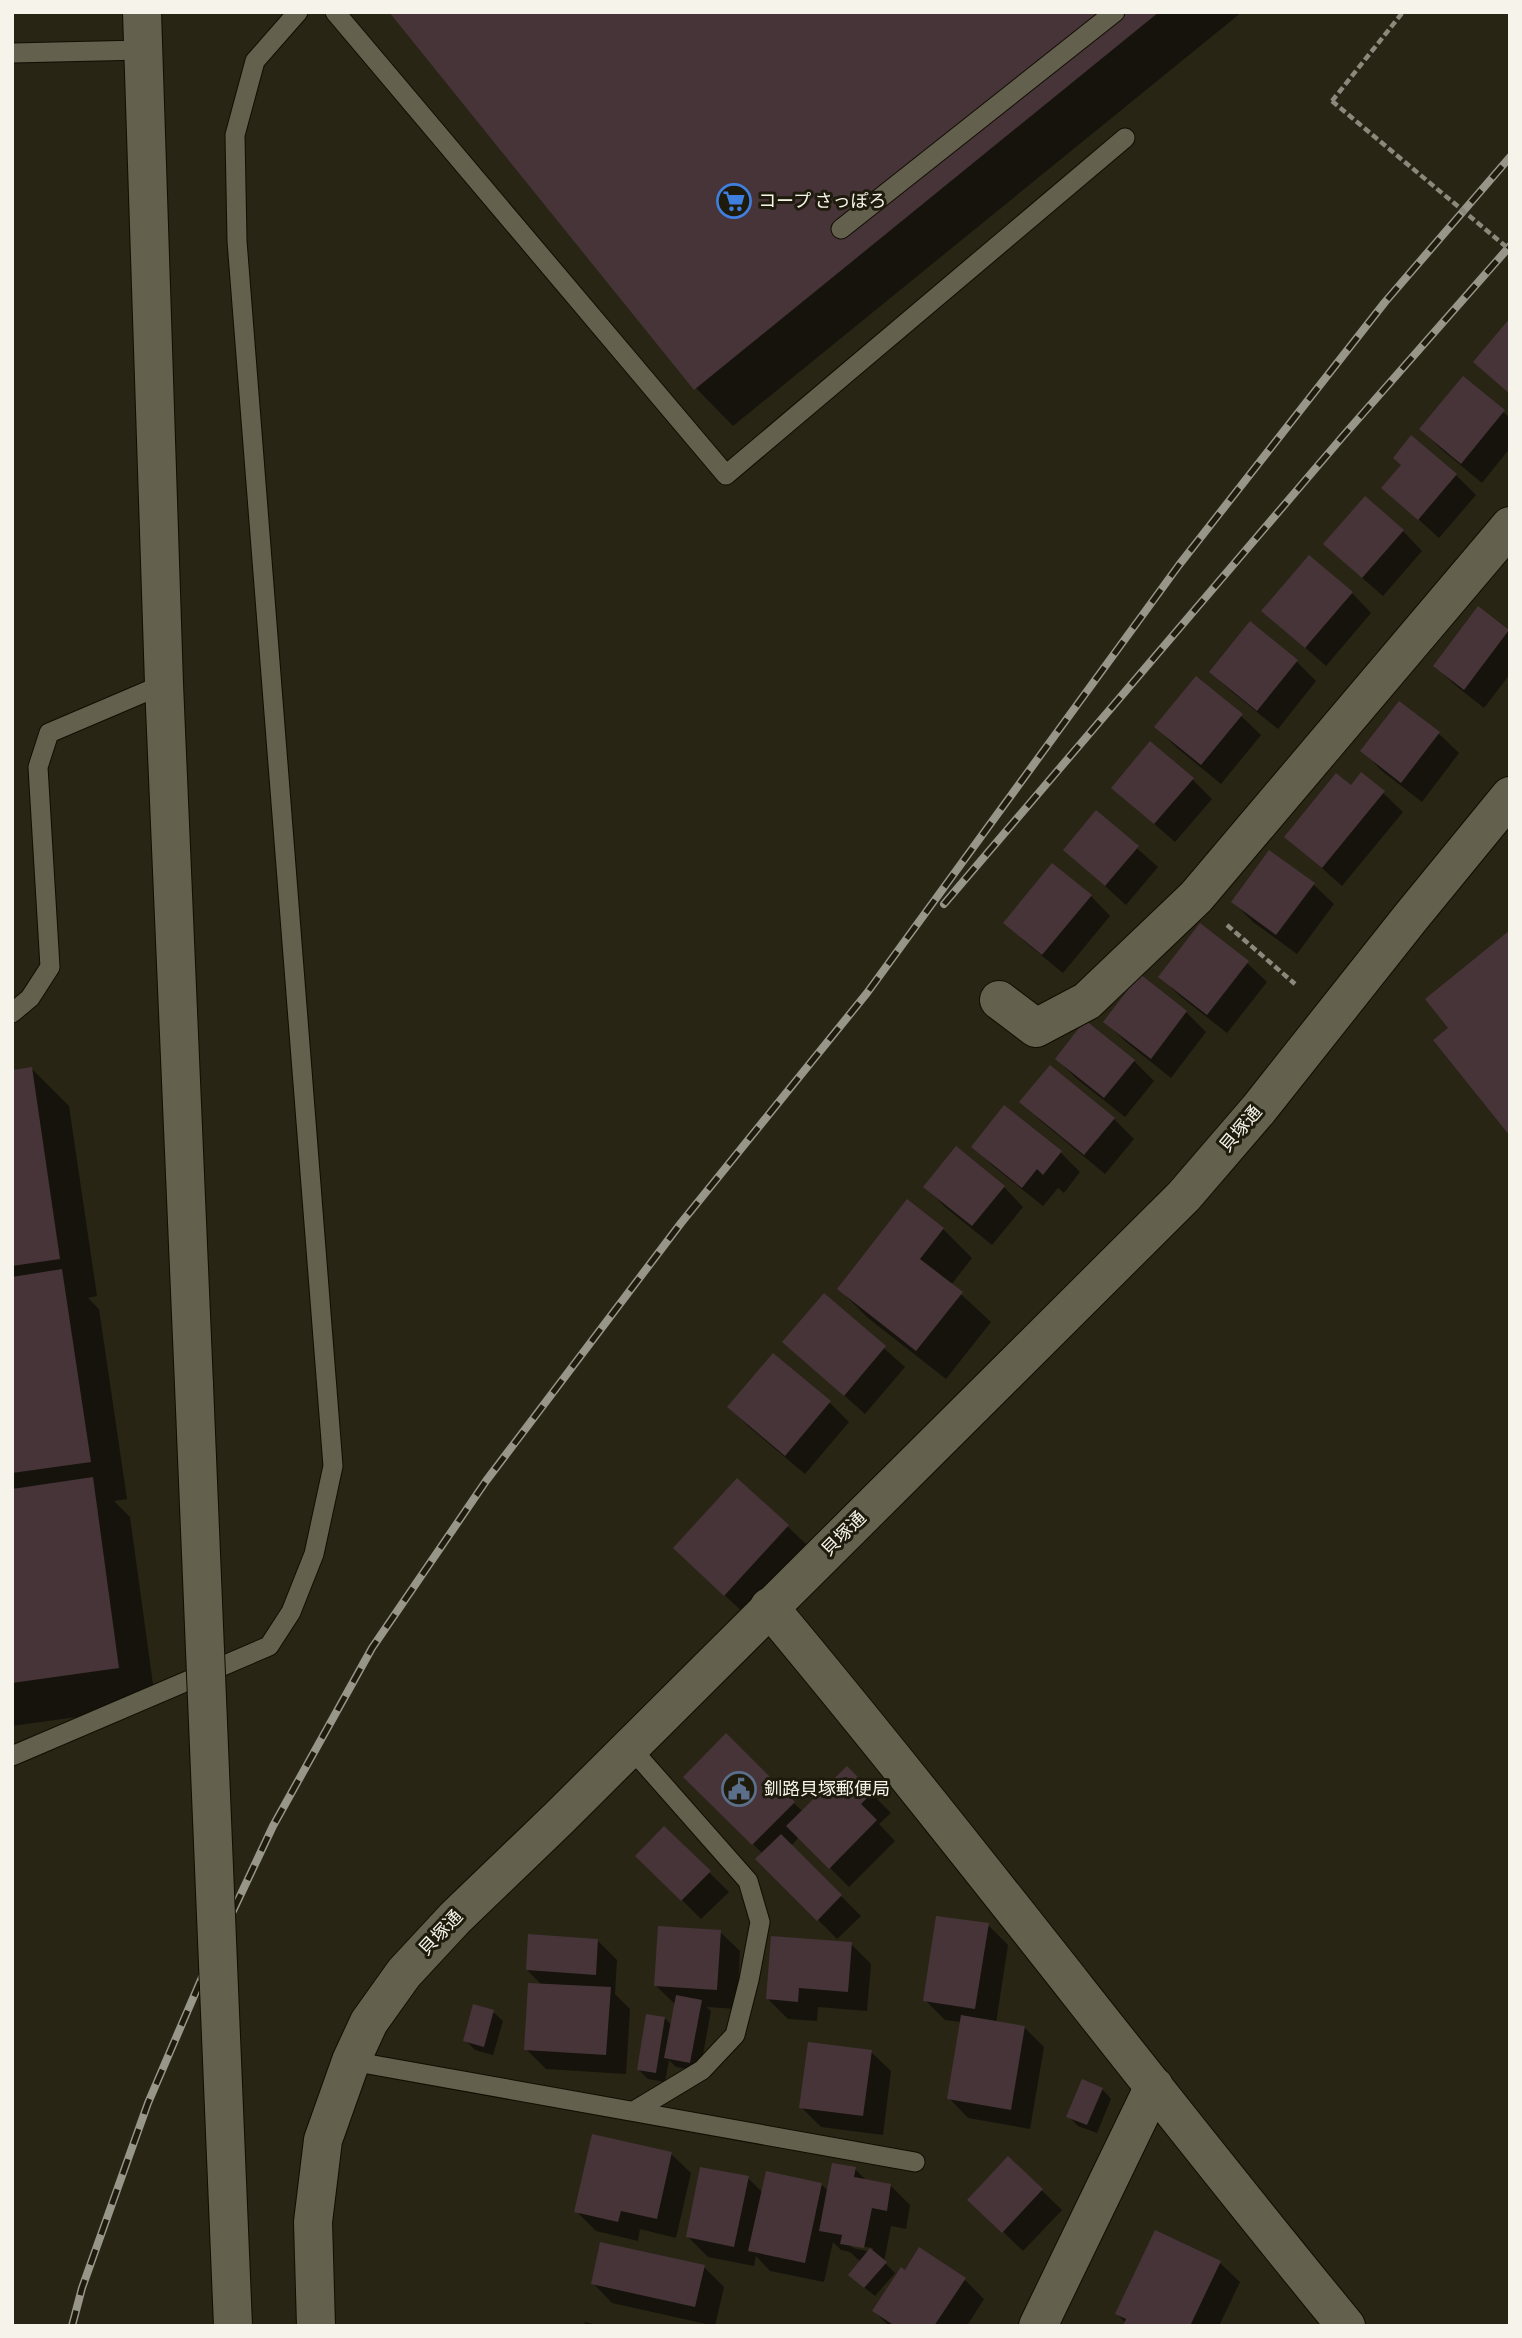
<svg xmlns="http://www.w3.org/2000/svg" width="1522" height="2338" font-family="'Source Sans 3','Noto Sans JP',sans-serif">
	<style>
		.shadow { fill: #0007; fill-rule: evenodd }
		.building { fill: #463439 }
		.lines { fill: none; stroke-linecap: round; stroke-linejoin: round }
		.service-casing { stroke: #110e02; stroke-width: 21 }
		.minor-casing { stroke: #110e02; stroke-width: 40 }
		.tertiary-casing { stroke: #110e02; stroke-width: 40 }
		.path { stroke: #8b897c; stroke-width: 4.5; stroke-dasharray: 7 3.5; stroke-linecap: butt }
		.service { stroke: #63604e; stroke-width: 19 }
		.minor { stroke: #63604e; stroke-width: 38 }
		.tertiary { stroke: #63604e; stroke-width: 38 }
		.rail-casing { stroke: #989689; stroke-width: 8 }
		.rail { stroke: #1e1b0c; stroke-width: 5; stroke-dasharray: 16; stroke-linecap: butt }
		.tertiary-bridge-casing { stroke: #110e02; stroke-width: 40; stroke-linecap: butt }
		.path-bridge { stroke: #8b897c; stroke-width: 4.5; stroke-dasharray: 7 3.5; stroke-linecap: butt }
		.tertiary-bridge { stroke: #63604e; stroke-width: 38 }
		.labels { text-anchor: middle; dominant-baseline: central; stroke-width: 6; stroke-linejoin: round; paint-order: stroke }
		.poi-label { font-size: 18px; fill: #f6f4ea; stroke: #1e1b0c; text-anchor: start }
		.street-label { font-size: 18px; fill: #f6f4ea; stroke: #1e1b0c }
	</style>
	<rect width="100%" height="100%" fill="#282515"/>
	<g class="shadow">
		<path d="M392,12H1242L733,426L696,388Z"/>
		<path d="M1464,378L1510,418V448L1482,483L1441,449L1421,429Z"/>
		<path d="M1456,475L1476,495L1439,538L1384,488Z"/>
		<path d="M1403,531L1422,551L1383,596L1345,563Z"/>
		<path d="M1352,593L1371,613L1326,666L1264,611Z"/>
		<path d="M1478,608L1510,633V674L1484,708L1455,685L1435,666Z"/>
		<path d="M1296,661L1316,681L1278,729L1231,691L1211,672Z"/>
		<path d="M1400,703L1439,734L1459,753L1422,802L1382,771L1363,751Z"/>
		<path d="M1241,716L1261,735L1221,784L1176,747L1156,727Z"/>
		<path d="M1192,779L1212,799L1175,842L1113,788Z"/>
		<path d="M1351,787L1383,793L1403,812L1342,886L1287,837Z"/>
		<path d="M1096,812L1158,867L1126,905L1065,850Z"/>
		<path d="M1270,852L1314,885L1334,904L1297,954L1253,922L1233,902Z"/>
		<path d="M1091,896L1110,916L1063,973L1025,942L1005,922Z"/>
		<path d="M1247,963L1267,982L1227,1033L1180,996L1160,977Z"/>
		<path d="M1140,976L1186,1012L1206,1032L1171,1078L1125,1041L1105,1022Z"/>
		<path d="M1086,1023L1134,1061L1154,1081L1125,1117L1077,1079L1057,1059Z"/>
		<path d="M1051,1067L1114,1119L1134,1139L1105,1174L1041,1121L1022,1101Z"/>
		<path d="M31,1068L69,1106L97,1296L88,1298L99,1309L127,1499L114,1501L130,1517L156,1706L12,1726V1071Z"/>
		<path d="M974,1147L1061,1153L1080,1172L1064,1193L1058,1188L1043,1206L993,1166Z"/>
		<path d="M926,1187H1004L1023,1207L992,1245L945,1207Z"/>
		<path d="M907,1202L943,1229L972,1258L951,1285L991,1322L946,1379L868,1318L839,1289Z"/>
		<path d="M825,1296L905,1367L865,1414L784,1342Z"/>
		<path d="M773,1355L830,1403L849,1422L805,1474L749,1427L729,1407Z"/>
		<path d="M787,1526L807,1545L745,1614L695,1568Z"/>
		<path d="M726,1736L803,1812L847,1769L891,1813L879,1824L895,1841L849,1887L799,1837L791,1846L861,1916L837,1939L758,1859L763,1854L686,1777Z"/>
		<path d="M664,1828L729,1892L701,1919L638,1856Z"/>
		<path d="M988,1925L1008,1945L996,2023L1024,2027L1044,2047L1030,2129L968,2118L949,2098L961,2022L945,2020L925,2000Z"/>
		<path d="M720,1932L740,1951L737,2009L707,2007L711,2011L700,2071L676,2067L669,2060L665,2082L648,2079L639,2070L665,2018L672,2026L676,2005L656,1986Z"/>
		<path d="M597,1940L617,1960L615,1994L630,2009L626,2074L546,2069L526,2049L543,1986L527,1970Z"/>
		<path d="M851,1944L871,1964L867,2011L818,2007L817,2021L788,2019L768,1999Z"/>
		<path d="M493,2012L503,2021L493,2055L475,2050L465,2040Z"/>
		<path d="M871,2052L891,2071L883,2135L821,2127L801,2107Z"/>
		<path d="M1102,2089L1111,2099L1097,2133L1078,2126L1068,2116Z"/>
		<path d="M671,2154L691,2173L676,2238L640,2229L638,2241L596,2231L576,2211Z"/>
		<path d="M1008,2158L1062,2210L1023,2251L990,2219Z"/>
		<path d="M855,2169L867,2181L891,2186L910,2205L906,2229L891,2226L884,2262L895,2273L875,2296L860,2284L861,2262L850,2252L841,2250L833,2242L824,2282L770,2271L756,2256L754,2266L708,2257L688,2237L748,2178L763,2193L822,2185L828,2191ZM848,2244L873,2248L872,2252L853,2248Z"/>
		<path d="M1220,2263L1240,2282L1219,2326H1125L1126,2323L1117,2314Z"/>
		<path d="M704,2267L724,2287L715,2326L612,2303L593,2283Z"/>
		<path d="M965,2280L984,2299L967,2326H889L874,2311Z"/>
		<path d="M585,2322L603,2326H584Z"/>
	</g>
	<g class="building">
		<path d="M389,12H1159L694,390Z"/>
		<path d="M1510,318V394L1473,362Z"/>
		<path d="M1463,376L1505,410L1461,464L1419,429Z"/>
		<path d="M1411,435L1457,474L1418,520L1381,488L1401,465L1393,458Z"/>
		<path d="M1365,496L1404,530L1362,578L1323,544Z"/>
		<path d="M1309,555L1353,592L1305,648L1261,611Z"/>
		<path d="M1478,606L1509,630L1464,690L1433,666Z"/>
		<path d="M1250,621L1298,660L1257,711L1209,672Z"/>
		<path d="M1196,676L1243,714L1201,765L1154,727Z"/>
		<path d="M1399,701L1440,732L1401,783L1360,751Z"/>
		<path d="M1150,741L1194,778L1154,824L1111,788Z"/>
		<path d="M1361,772L1385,791L1322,868L1284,837L1336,773L1351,785Z"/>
		<path d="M1096,810L1139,846L1105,886L1063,850Z"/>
		<path d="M1269,850L1315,883L1276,935L1231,902Z"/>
		<path d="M1052,863L1092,895L1042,955L1003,923Z"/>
		<path d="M1200,923L1249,961L1207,1015L1158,977Z"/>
		<path d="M1510,930V1136L1433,1040L1448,1028L1425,999Z"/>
		<path d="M1140,974L1187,1011L1151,1059L1103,1022Z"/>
		<path d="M1085,1020L1135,1060L1104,1098L1055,1059Z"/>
		<path d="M1050,1065L1115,1118L1084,1155L1019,1102Z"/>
		<path d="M32,1067L60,1259L12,1266V1070Z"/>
		<path d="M1004,1105L1062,1151L1043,1175L1037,1169L1022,1188L971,1147Z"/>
		<path d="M956,1146L1005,1186L972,1226L923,1187Z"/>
		<path d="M907,1199L944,1228L920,1259L963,1292L916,1351L837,1289Z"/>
		<path d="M62,1269L91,1462L12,1473V1277Z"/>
		<path d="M824,1293L886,1346L844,1396L782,1342Z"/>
		<path d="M773,1353L831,1401L785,1456L727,1407Z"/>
		<path d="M93,1477L119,1668L12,1683V1489Z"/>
		<path d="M737,1478L789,1525L724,1596L673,1548Z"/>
		<path d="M726,1733L795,1802L752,1845L683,1777Z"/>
		<path d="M847,1766L873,1792L861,1804L877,1820L829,1869L786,1826Z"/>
		<path d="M664,1826L711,1871L681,1901L635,1856Z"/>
		<path d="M781,1834L842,1895L817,1921L755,1859Z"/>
		<path d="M936,1916L989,1923L975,2009L923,2001Z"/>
		<path d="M658,1926L721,1930L717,1990L654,1986Z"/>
		<path d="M528,1934L598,1939L596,1975L526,1970Z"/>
		<path d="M771,1936L852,1942L848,1992L799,1988L798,2002L766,1999Z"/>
		<path d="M528,1983L611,1987L606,2055L524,2050Z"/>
		<path d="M676,1995L702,2000L690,2063L664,2058Z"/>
		<path d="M473,2004L494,2010L484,2047L463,2041Z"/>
		<path d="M646,2014L665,2017L656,2073L637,2070Z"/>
		<path d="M961,2015L1025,2026L1011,2110L947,2099Z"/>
		<path d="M808,2042L872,2050L863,2116L799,2108Z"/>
		<path d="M1082,2079L1103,2088L1087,2125L1066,2117Z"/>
		<path d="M592,2134L672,2152L657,2219L621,2211L618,2222L574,2212Z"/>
		<path d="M1008,2156L1043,2189L1002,2233L967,2200Z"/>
		<path d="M832,2163L856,2167L854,2177L891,2184L887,2211L872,2208L864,2248L840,2244L842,2235L819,2231Z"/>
		<path d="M700,2167L749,2176L734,2247L686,2237Z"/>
		<path d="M766,2171L822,2183L805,2263L748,2251Z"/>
		<path d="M1155,2230L1221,2261L1190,2326H1123L1126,2319L1115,2314Z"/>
		<path d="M600,2242L705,2265L695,2307L591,2284Z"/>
		<path d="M919,2247L966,2278L934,2326H895L872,2311L901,2267L905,2270Z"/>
		<path d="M870,2248L887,2262L864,2288L848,2275Z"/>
	</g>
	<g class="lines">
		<g class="service-casing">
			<g id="service">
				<path d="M335,12L726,475L1125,138"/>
				<path d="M12,53L143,50"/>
				<path d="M841,229L1115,12"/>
				<path d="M12,1013L30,998L50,967L38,767L49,733L164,684"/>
				<path d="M629,1746L748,1881L760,1922L749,1980L735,2035L702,2070L634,2111"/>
				<path d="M12,1756L269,1646L291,1612L314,1554L333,1466L237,241L235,135L255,61L298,12"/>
				<path d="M351,2061L915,2162"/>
			</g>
		</g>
		<g class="minor-casing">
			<g id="minor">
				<path d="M999,1000L1036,1028L1087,1001L1196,897L1510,526"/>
				<path d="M769,1607C966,1843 1151,2089 1346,2326"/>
				<path d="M1038,2326L1154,2086"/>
			</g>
		</g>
		<g class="tertiary-casing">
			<g id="tertiary">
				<path d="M142,12L164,684L194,1385"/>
				<path d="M316,2326L313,2222L323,2140L351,2061L369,2022L404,1973L455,1918L559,1818L1184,1196L1258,1110L1411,917L1510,796"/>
			</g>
		</g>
		<g class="path">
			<path d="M1332,101L1403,12"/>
			<path d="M1227,925L1295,984"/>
		</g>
		<use href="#service" class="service"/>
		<use href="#minor" class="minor"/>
		<use href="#tertiary" class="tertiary"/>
		<g class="rail-casing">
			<g id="rail">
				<path d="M944,904L1344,435L1510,246"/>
				<path d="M72,2326L82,2288L148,2103L206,1968L273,1826L372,1648L486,1481L681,1223L867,993L1179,565L1385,302L1510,157"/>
			</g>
		</g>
		<use href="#rail" class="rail"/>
		<g class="tertiary-bridge-casing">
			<path id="tertiary-bridge" d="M194,1385L233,2326"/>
		</g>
		<path class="path-bridge" d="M1332,101L1510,250"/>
		<use href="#tertiary-bridge" class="tertiary-bridge"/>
	</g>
	<defs>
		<g id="supermarket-ring" transform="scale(1.75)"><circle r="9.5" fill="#1e1b0c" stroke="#3f7fe0" stroke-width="1.5"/><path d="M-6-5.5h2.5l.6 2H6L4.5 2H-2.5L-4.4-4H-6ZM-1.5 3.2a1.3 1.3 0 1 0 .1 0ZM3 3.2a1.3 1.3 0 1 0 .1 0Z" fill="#3f7fe0"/></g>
		<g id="civic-ring" transform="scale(1.75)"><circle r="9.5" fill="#1e1b0c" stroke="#5c6f8a" stroke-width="1.5"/><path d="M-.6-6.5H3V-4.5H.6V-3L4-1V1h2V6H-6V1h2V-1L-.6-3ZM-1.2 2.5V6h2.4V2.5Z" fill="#5c6f8a"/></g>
	</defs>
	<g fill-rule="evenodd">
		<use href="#supermarket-ring" x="734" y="201"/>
		<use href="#civic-ring" x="739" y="1789"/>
	</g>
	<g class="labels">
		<g class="poi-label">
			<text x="758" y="201">コープ さっぽろ</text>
			<text x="764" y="1789">釧路貝塚郵便局</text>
		</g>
		<g class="street-label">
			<text transform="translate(1241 1129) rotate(-50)">貝塚通</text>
			<text transform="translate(844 1534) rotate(-45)">貝塚通</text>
			<text transform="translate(441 1933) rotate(-47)">貝塚通</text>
		</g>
	</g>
	<rect width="1522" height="2338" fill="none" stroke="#f6f4ea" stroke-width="28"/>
</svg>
